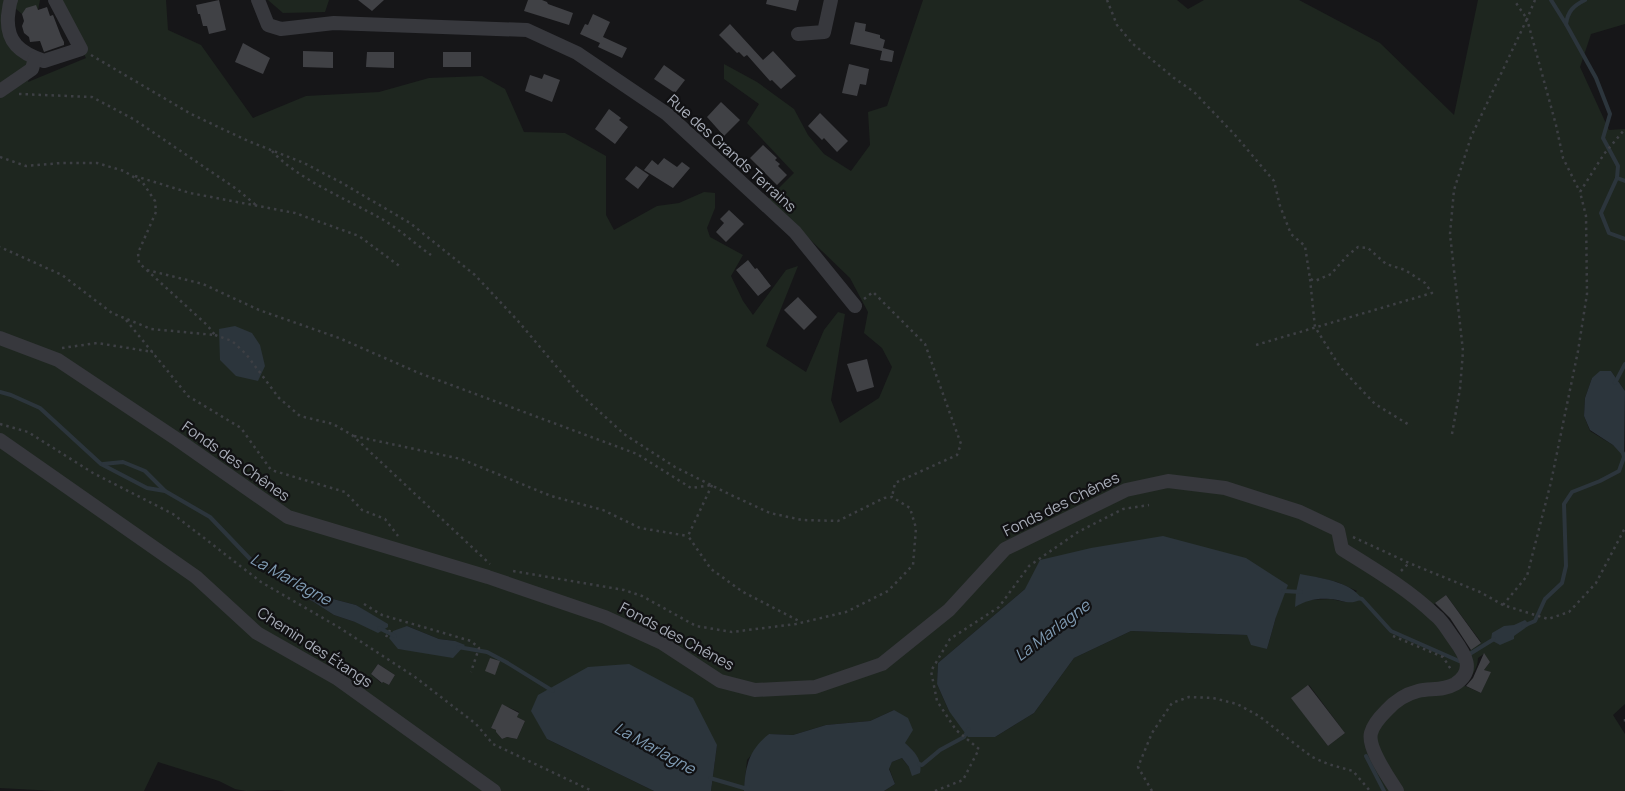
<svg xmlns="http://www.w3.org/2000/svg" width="1625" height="791" font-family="Manrope,sans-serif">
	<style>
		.green { fill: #1e261f; fill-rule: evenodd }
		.water { fill: #2c353c }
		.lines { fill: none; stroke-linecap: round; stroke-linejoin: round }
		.stream { stroke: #2c353c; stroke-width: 4 }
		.building { fill: #404145 }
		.path { stroke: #3d3f44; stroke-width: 2.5; stroke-dasharray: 2.5 4; stroke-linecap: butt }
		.street { stroke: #37383d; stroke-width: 14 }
		.labels { text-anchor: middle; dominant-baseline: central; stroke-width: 4.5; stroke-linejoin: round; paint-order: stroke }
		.street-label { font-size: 15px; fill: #a8adb8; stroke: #111113 }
		.water-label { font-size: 16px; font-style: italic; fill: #7f9bb3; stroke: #111113 }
	</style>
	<rect width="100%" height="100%" fill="#161618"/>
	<g class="green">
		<path d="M0,0H40L38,10L22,14L10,4L7,27L35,58L28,82L86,58L55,0H166L168,30L201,45L253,118L306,96L379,92L429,78L482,76L505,89L524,132L565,133L606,156V215L614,230L657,206L679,203L704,192L715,193V208L707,228L710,237L743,255L731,276L743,301L753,315L786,270L798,266L766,346L806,372L824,330L838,312L845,314L831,400L840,423L879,398L892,367L882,348L864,333L868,312L850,278L768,199L794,173L747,123L759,104L724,79V64L757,82L794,109L808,135L824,154L851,171L870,145L868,112L887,106L923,0H1177L1188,9L1204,0H1299L1380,43L1454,115L1478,0H1625V24L1591,34L1580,67L1609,130L1625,129V391L1611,371L1592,378L1585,398L1584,416L1590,431L1613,445L1624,456L1625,455V704L1613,715L1625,734V791H884L895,784L889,768L892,762L902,758L909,767L914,752L904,743L894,710L870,721L826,725L793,735L769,734L747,760L744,791H711L717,745L547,739L654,791H285L278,790L246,791L235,789L219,781L158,762L144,791H55L0,788ZM1316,577L1337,582L1357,591L1345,602L1331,599L1308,600L1295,606ZM296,578L333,599L356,605L371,615L355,622L334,615L312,601L301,596ZM1025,589L1276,617L1267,649L1247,635L1131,631L1074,658L1034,713L995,737L949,711L937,684L938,663ZM1446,595L1481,642L1469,651L1434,604ZM407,626L439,639L455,641L409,650L398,649ZM1484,654L1490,662L1484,670L1490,672L1481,693L1463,685C1471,677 1478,669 1478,658ZM378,664L395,675L389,685L383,682L381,683L371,674ZM1309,685L1345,733L1328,746L1292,698ZM503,705L519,712L517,717L525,721L517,739L507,737L502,739L496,732V730L491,728Z"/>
		<path d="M268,0H329L325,12L283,13Z"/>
	</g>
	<g class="water">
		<path d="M235,326L252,333L260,345L265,366L258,381L236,376L220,360L219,329Z"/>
		<path d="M1600,371H1611L1625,391L1624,457L1613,445L1590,430L1584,416L1585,398L1592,378Z"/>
		<path d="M1163,536L1246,558L1288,585L1276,617L1267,649L1251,645L1247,635L1131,631L1074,658L1034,713L995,737H968L949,711L937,684L938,663L1025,589L1040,560L1091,548Z"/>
		<path d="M1300,574C1320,578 1350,581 1362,599C1349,606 1344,600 1330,599C1317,598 1307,600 1295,607L1296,592Z"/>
		<path d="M296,578L333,599L356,605L388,624V627L378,633L355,622L334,615L312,601L301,596L291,582Z"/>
		<path d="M1525,620L1527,622L1528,626L1514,636V639L1500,645L1491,640L1492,633L1504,626L1514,625Z"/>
		<path d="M407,626L439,639L455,641L465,645L453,658L398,649L389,638L393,631Z"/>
		<path d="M629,664L693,698L717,745L711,791H654L547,739L531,711L538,695L588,667Z"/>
		<path d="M894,710L908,718L913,730L905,743C914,751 923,760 920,773L912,776L909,767L902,758L892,762L889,769L895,784L884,791H744C745,766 749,750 769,734L793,735L826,725L870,721Z"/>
	</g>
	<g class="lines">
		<g class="stream">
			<path d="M1551,0L1566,24"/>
			<path d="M1585,0C1573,6 1568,11 1566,24L1596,78L1610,114L1603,138L1618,166L1617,178L1601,213L1609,233L1625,239"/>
			<path d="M1617,178L1625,181"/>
			<path d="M1615,383L1625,364"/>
			<path d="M0,392L11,395L40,408L101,464L147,488L165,491L210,517L253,562L280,573L296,582"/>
			<path d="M103,464L123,462L145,471L165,491"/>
			<path d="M1283,591L1301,592"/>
			<path d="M1358,598L1362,599L1391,631L1459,661L1462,659"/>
			<path d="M1523,626L1535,621L1545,599L1562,583L1566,566L1564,504L1572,492L1600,481L1619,471L1624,457L1623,453"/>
			<path d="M379,628L395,636"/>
			<path d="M458,647L487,652L506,662L553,691"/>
			<path d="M1468,655L1494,639"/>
			<path d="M1366,756L1384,791"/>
			<path d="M919,764L922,765L940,750L964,737L969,729"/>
			<path d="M710,778L744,788L748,787"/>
		</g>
	</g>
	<g class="building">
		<path d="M219,0L226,30L209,34L207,26H203L200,14H198L196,5Z"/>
		<path d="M358,0H384L372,11Z"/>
		<path d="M528,0H542L547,2L548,4L573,13L569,25L524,11Z"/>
		<path d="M767,0H799L796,11L766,4Z"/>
		<path d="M36,5L38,10L47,7L50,16L53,15L61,36L64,42V45L44,52L40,41L30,42L29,37L24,33L22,26L24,21L22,14L26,8Z"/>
		<path d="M593,14L610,22L603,37L627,48L622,58L598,47L600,43L580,34L585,24L588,25Z"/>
		<path d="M855,22L866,24L865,31L880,35V38L885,40L883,48L894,51L892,62L880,60L882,51L850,44Z"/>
		<path d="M730,24L763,60L773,51L796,76L781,89L772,80L770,81L747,55L744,57L739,52L737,53L719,35Z"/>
		<path d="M243,43L270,58L263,74L235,62Z"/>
		<path d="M303,51L333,52V68L303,67Z"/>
		<path d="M367,52H394V68L366,67Z"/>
		<rect x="443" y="52" width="28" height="15"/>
		<path d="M849,64L869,69L866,85L860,84L857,96L842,93Z"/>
		<path d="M664,65L685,80L675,93L654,79Z"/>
		<path d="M544,74L560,80L552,102L525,91L530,75L542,79Z"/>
		<path d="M721,102L740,120L724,136L707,117Z"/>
		<path d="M609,109L621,118L619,120L628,127L615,144L595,129Z"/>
		<path d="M820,113L848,141L837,152L824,138L822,140L808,126Z"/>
		<path d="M763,145L777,158L775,160L780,164L778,166L787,175L777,185L750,158Z"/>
		<path d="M664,158L677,167L682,162L690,168L673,188L644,170L652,160L658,165Z"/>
		<path d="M636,166L649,175L638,189L625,179Z"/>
		<path d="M729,210L744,224L726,242L716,232L724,223L720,219Z"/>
		<path d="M748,260L755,269L757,268L771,286L758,296L736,270Z"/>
		<path d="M798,297L817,317L804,330L784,310Z"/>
		<path d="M867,359L874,387L857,392L847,364Z"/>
		<path d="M1446,595L1481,643L1471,650L1450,618L1435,603Z"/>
		<path d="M1484,653L1490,662L1484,670L1491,672L1481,693L1466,686L1473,678Z"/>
		<path d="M490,658L500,661L495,675L485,671Z"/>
		<path d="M378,664L395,675L389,685L383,682L382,683L371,674Z"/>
		<path d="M1308,685L1345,733L1328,746L1291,698Z"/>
		<path d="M502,704L519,713L517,717L525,721L517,739L507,737L502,739L496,732V730L491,728Z"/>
	</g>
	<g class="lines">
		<g class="path">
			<path d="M1107,0L1117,25L1133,44L1174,78L1194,92L1235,135L1274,181L1280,206L1291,234L1305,246L1310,279L1315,281L1331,274L1347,256L1358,247L1368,248L1386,264L1405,270L1425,283L1432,293L1256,345"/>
			<path d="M1535,0L1527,19L1556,125L1563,158L1580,192"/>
			<path d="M91,55L191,114L248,141L304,163L342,183L410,223L475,275L518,321L578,392L624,434L675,467L731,495L770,513L802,520L838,521L884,498L892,497L910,508L916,528L913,565L888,591L846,612L796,624L732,632L696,626L642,596L624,590L513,571"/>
			<path d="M19,94L92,97L135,120L238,190L257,206"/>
			<path d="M272,151C296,178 348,200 380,218C398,228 414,243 431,255"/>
			<path d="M0,157L26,166L61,163H97L124,171L143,183L155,201L156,212L138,253L139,263L207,325L215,335L151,329L112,313L62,275L0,247"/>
			<path d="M135,176L190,193L295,213L359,236L402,268"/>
			<path d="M147,270L203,284L259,310L339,338L419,373L637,454L691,488L712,485"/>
			<path d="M1310,279L1315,327L1340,367L1375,404L1411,426"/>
			<path d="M864,299L873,292L925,344L961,444L957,455L895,483L892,497"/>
			<path d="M126,320L188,396L241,428L271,470L345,492L362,510L385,519L398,536"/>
			<path d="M215,335L232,341L246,354L279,398L300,416L333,424L352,435L490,564"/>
			<path d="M62,348L97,343L153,352"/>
			<path d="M0,424L28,432L93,473L173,514L261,582L340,628L415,677L476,724L493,744L592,791"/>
			<path d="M1452,434L1460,389L1463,351L1450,234L1454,190L1471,137L1527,19L1514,0"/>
			<path d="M354,436L461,459L551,496L603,510L640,528L688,536"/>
			<path d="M712,485L688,536L711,569L743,592L801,622"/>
			<path d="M1353,537L1409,563L1480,592L1503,605L1548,619L1569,612L1596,583L1625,528"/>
			<path d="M1401,571L1409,563"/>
			<path d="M364,604L382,615L471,641L479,648L471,672"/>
			<path d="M1503,605L1527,576L1551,482L1578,351L1587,294L1586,216L1580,192L1604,154L1625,129"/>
			<path d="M1393,636L1443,657L1452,671"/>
			<path d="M386,637L390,630"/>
			<path d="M1625,719V722"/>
			<path d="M935,791L963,780L979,749L956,730L937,701L931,671L950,639L999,607L1029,566L1078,532L1123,509L1149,505"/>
			<path d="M1152,791L1138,767L1152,733L1172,703L1189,697L1213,698L1237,704L1259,716L1312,757L1328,764L1353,771L1370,791"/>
		</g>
		<g class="street">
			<path d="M11,0C9,5 9,10 8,16C6,42 20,53 44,61L81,49L55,0"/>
			<path d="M258,0L268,25L281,29L334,23L527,30L577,53L667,114L795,232L855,306"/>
			<path d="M798,34L824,32L831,0"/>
			<path d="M0,91L32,69L35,58"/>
			<path d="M0,338L58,360L178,440L288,517L488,577L605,617L662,643L720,681L755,690L815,687L882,664L949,610L1005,549L1126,490L1168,481L1225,488L1300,512L1338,530L1342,549C1374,569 1408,589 1435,615C1443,621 1448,631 1454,639C1465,654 1476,671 1455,684C1443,691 1430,688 1418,691C1406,694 1394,702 1386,711C1380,717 1373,725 1371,733C1367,748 1389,778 1397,791"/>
			<path d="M0,440L196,577L257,633L338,679L494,791"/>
		</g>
	</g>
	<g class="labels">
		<g class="street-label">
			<text transform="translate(732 153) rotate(42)">Rue des Grands Terrains</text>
			<text transform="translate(236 461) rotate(35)">Fonds des Chênes</text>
			<text transform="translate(1061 504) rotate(-26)">Fonds des Chênes</text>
			<text transform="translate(677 636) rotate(28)">Fonds des Chênes</text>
			<text transform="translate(315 647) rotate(33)">Chemin des Étangs</text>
		</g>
		<g class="water-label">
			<text transform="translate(291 579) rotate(29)">La Marlagne</text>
			<text transform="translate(1052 630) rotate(-37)">La Marlagne</text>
			<text transform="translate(655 748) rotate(29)">La Marlagne</text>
		</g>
	</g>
</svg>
